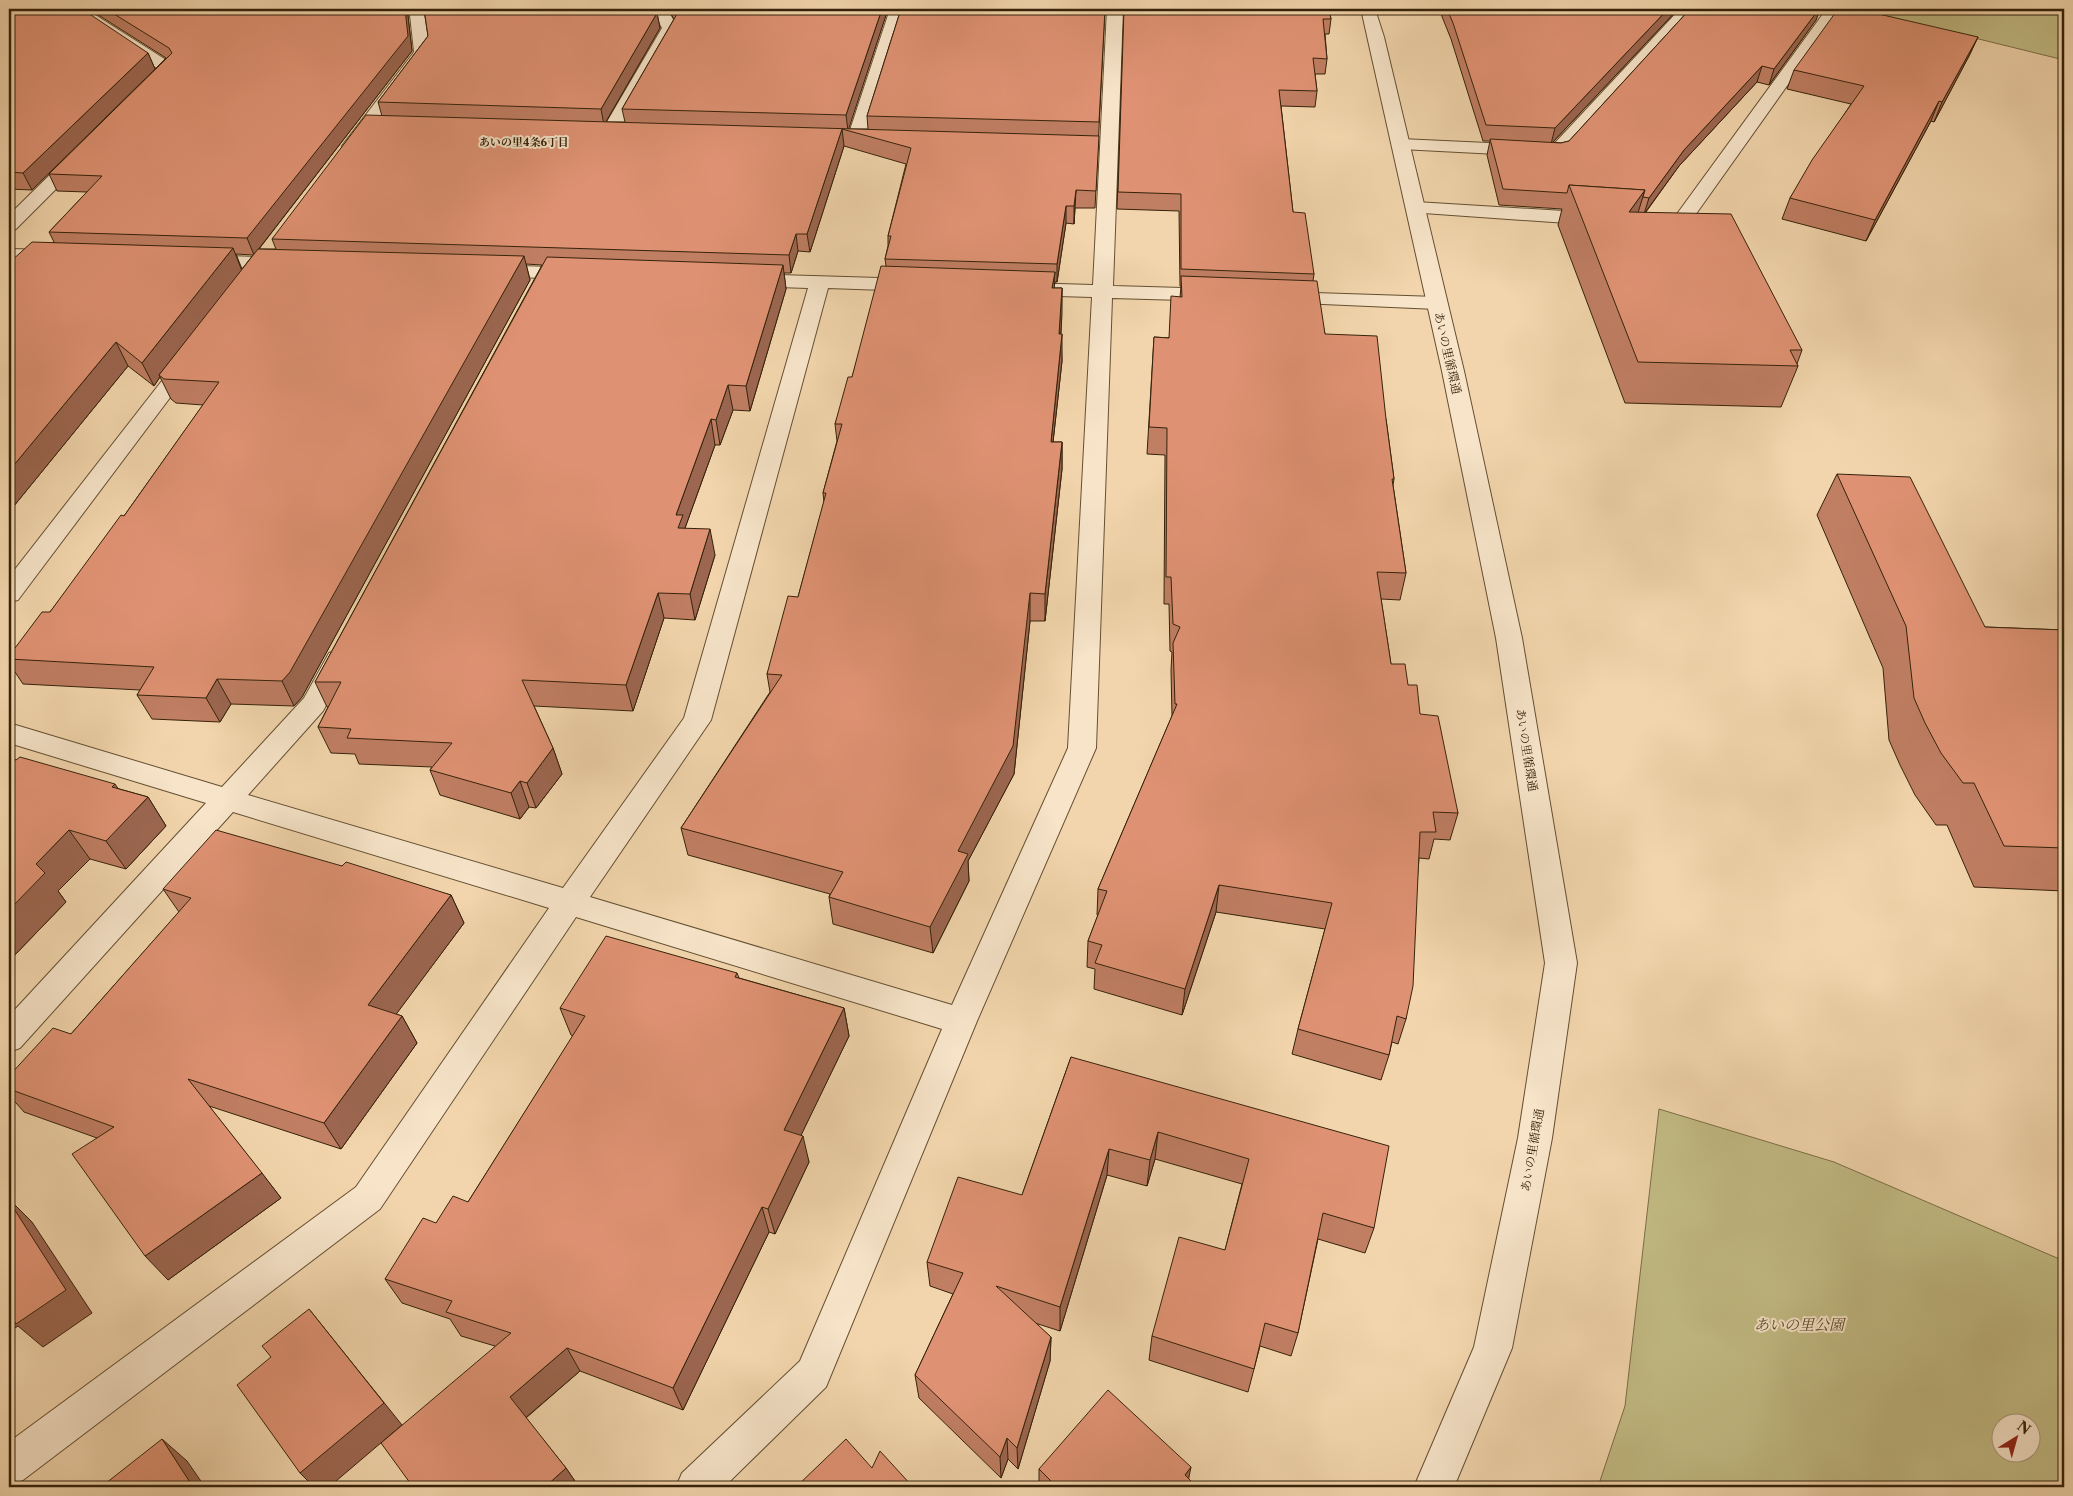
<svg xmlns="http://www.w3.org/2000/svg" width="2073" height="1496" font-family="'Libre Caslon Text','Noto Serif JP',serif">
	<style>
		.green { fill: #c2bb84; stroke: #7c6e47; fill-rule: evenodd }
		.lines { fill: none; stroke-linecap: round; stroke-linejoin: round }
		.minor-casing { stroke: #644f32; stroke-width: 2 }
		.tertiary-casing { stroke: #644f32; stroke-width: 2 }
		.minor { fill: #f7e4c9; fill-rule: evenodd }
		.tertiary { fill: #f7e4c9; fill-rule: evenodd }
		.wall { fill: #c07e63; stroke: #35220a; fill-rule: evenodd }
		.shaded-wall { fill: #9c6650; stroke: #35220a }
		.building { fill: #df9273; stroke: #35220a }
		.labels { text-anchor: middle; dominant-baseline: central; stroke-width: 4; stroke-linejoin: round; paint-order: stroke }
		.far-neighbourhood-label { font-size: 11px; font-weight: bold; fill: #35220a; stroke: #f7e4c9 }
		.street-label { font-size: 12px; fill: #35220a; stroke: #f7e4c9 }
		.near-park-label { font-size: 15px; font-style: italic; fill: #584828; stroke: #f7e4c9 }
	</style>
	<rect width="100%" height="100%" fill="#f2d5ac"/>
	<filter id="stains"><feTurbulence type="fractalNoise" baseFrequency=".004" numOctaves="4"/><feColorMatrix values="0 0 0 0 .2 0 0 0 0 .09 0 0 0 0 .02 0 0 0 .5 -.17"/></filter>
	<radialGradient id="worn" r=".72"><stop offset=".6" stop-color="#630" stop-opacity="0"/><stop offset="1" stop-color="#630" stop-opacity=".3"/></radialGradient>
	<g class="green">
		<path d="M1857,9H2064V60Z"/>
		<path d="M1659,1109L1834,1162L2064,1261V1487H1598L1625,1406ZM2000,1424H2030V1454H2000Z"/>
	</g>
	<g class="lines">
		<g class="minor-casing">
			<g id="minor">
				<path d="M69,9H86L174,65L176,68L155,91H143L141,87L158,69L71,12Z"/>
				<path d="M401,9H420L425,13L430,52L357,150L351,151L345,150L342,146L345,142L414,52L410,15Z"/>
				<path d="M652,9H667L678,28L619,132L616,136L610,137L604,136L601,132L662,28Z"/>
				<path d="M890,9H906L865,139L862,143L856,144L850,143L847,139Z"/>
				<path d="M1107,9H1123L1113,286L1218,289L1225,291L1228,295L1225,299L1218,301L1112,298L1096,748L977,1021L826,1387L724,1487H676L682,1473L800,1361L942,1029L576,917L380,1209L23,1480L9,1486V1442L356,1187L549,908L233,812L20,1048L9,1052V1016L206,803L9,743V723L222,787L304,698L329,653L338,650L347,653L351,659L323,711L248,795L563,888L684,718L808,288L749,286L742,284L739,280L742,276L749,274L913,279L920,281L923,285L920,289L913,291L828,288L711,720L590,897L952,1005L1068,748L1092,297L1024,295L1017,293L1014,289L1017,285L1024,283L1093,285Z"/>
				<path d="M1680,9H1696L1563,156L1557,157L1401,149L1395,148L1392,144L1395,140L1401,139L1552,146Z"/>
				<path d="M1830,9L1835,11L1838,14L1686,228L1679,230L1647,226L1645,222L1647,218L1654,216L1674,218L1825,11Z"/>
				<path d="M79,151L85,152L88,156L85,160L16,229L9,231V215L73,152Z"/>
				<path d="M1416,202L1596,213L1603,215L1605,219L1603,223L1596,225L1409,212L1407,208L1409,204Z"/>
				<path d="M9,249L54,250L61,252L64,256L61,260L54,262L9,261Z"/>
				<path d="M202,255L284,258L291,260L294,264L291,268L284,270L195,265L192,261L195,257Z"/>
				<path d="M492,265L576,268L583,270L586,274L583,278L576,280L485,275L482,271L485,267Z"/>
				<path d="M1284,292L1437,297L1444,299L1447,303L1444,307L1437,309L1277,302L1274,298L1277,294Z"/>
				<path d="M189,353L196,355L200,359L196,363L18,600L9,602V577L182,355Z"/>
			</g>
		</g>
		<g class="tertiary-casing">
			<path id="tertiary" d="M1361,9H1375L1384,37L1464,371L1522,638L1577,963L1552,1138L1512,1348L1454,1487H1414L1474,1347L1518,1138L1545,963L1496,638L1442,371Z"/>
		</g>
		<use href="#minor" class="minor"/>
		<use href="#tertiary" class="tertiary"/>
	</g>
	<g class="wall">
		<path d="M9,9L148,53L155,69L166,58L89,9H405L408,16L412,51L259,249H276L272,239L382,116L378,102L428,36L424,10L422,9H655L657,13L660,28L606,122H625L622,109L674,19L668,9H888L848,129H868L867,116L901,9H1105L1095,208H1075L1074,224L1066,223L1057,282H1055L1054,288H1062L1061,334L1062,361L1053,442H1062V469L1045,621H1030L1014,774L968,861L969,881L933,953L833,924L829,897L830,894L688,855L681,828L770,692L767,674L798,597L824,502L823,493L837,441L835,424L852,377L886,266L885,259L888,246V236L906,164L844,146L810,252L798,251L791,273H784L786,289L750,411L733,410L720,445H715L685,528L715,555L695,620L664,618L633,711L534,706L553,748L562,774L536,808L529,807L520,819L440,795L430,770L432,767L359,764L355,754L331,753L318,727L328,707H327L315,682L542,265L526,264L530,280L302,697L294,706L231,704L220,722L152,719L137,695L140,690L23,684L9,663V656L50,612L124,516L203,405L176,403L171,399L160,377L154,386L128,366L9,512V263L54,242L49,232L87,192L57,191L49,174L145,79L32,190L9,189ZM236,254L253,255L242,269Z"/>
		<path d="M1124,9H1329L1331,19L1329,34H1325L1327,59L1325,74H1315L1317,91L1315,107L1281,106L1293,212L1314,274L1313,281L1325,334L1386,419L1394,479L1393,485L1406,573L1400,600L1381,599L1391,664L1408,685L1420,714L1458,813L1450,840L1434,839L1429,859L1419,858L1406,1019L1398,1044L1392,1042L1389,1055L1381,1080L1292,1054L1298,1029L1325,929L1216,912L1182,1015L1094,989L1095,969L1087,967L1088,941L1098,915H1097L1098,889L1172,716L1171,670L1172,652L1170,651L1169,604H1164L1165,455L1147,454L1154,337L1169,338L1180,297L1181,286H1180L1179,211L1117,209Z"/>
		<path d="M1439,9H1678L1553,142L1561,143L1569,141L1690,9H1820L1816,20L1769,85L1757,82L1679,166L1646,212L1802,350L1797,364L1798,366L1781,407L1625,403L1558,225L1562,209L1499,205L1487,155L1490,141H1483L1451,39Z"/>
		<path d="M1978,37L1969,56L1934,122L1931,121L1866,241L1782,219L1790,198L1851,104L1787,89L1794,70Z"/>
		<path d="M1837,474L1985,627L2064,630V891L1974,887L1947,825H1936L1915,795L1900,765L1889,740L1883,668L1817,515Z"/>
		<path d="M9,758L148,797L166,826L126,869L90,859L58,891L66,902L9,961Z"/>
		<path d="M342,866L451,895L464,923L396,1014L402,1016L417,1043L341,1149L209,1106L281,1198L168,1280L97,1138L24,1112L9,1095V1076L71,1034L179,912L163,889Z"/>
		<path d="M737,973L739,978L844,1008L849,1036L801,1135L809,1162L775,1234L769,1232L683,1410L580,1371L526,1418L566,1468L579,1487H413L495,1346L461,1336L450,1319L402,1303L385,1279L436,1223L468,1202L573,1036L571,1035L560,1008Z"/>
		<path d="M1071,1057L1374,1228L1365,1253L1318,1239L1298,1333L1291,1356L1260,1346L1248,1392L1149,1360L1152,1336L1225,1250L1242,1184L1155,1159L1147,1186L1107,1175L1060,1331L1035,1323L1051,1337L1050,1361L1018,1469L1008,1459L1001,1478L919,1398L915,1375L953,1294L930,1286L927,1262L1022,1195Z"/>
		<path d="M1039,1469L1189,1479L1197,1487H1039Z"/>
	</g>
	<g class="shaded-wall">
		<path d="M405,9H406L408,16L412,51L254,255L247,238Z"/>
		<path d="M882,9H888L848,131L846,115Z"/>
		<path d="M1668,9H1678L1551,144L1555,128Z"/>
		<path d="M1819,9H1820L1816,20L1769,85L1774,69Z"/>
		<path d="M657,13L660,28L604,125L601,109Z"/>
		<path d="M1978,37L1969,56L1934,122L1942,102Z"/>
		<path d="M148,53L155,69L32,190L23,173Z"/>
		<path d="M1762,66L1757,82L1679,166L1644,214L1649,198L1684,150Z"/>
		<path d="M1939,101L1931,121L1866,241L1875,220Z"/>
		<path d="M842,129L844,146L810,252L807,234Z"/>
		<path d="M1076,190L1075,208L1074,224V206Z"/>
		<path d="M1645,190L1633,229L1629,212Z"/>
		<path d="M1066,206V223L1057,282V264Z"/>
		<path d="M796,234L798,251L791,273L789,255Z"/>
		<path d="M233,248L242,271L159,375L160,377L154,386L142,363Z"/>
		<path d="M524,256L530,280L302,697L294,706L282,681Z"/>
		<path d="M783,265L786,289L750,411L746,386Z"/>
		<path d="M1055,272L1054,298L1052,288Z"/>
		<path d="M1062,288V314L1059,361V334Z"/>
		<path d="M1062,334V361L1050,469L1051,442Z"/>
		<path d="M116,342L128,366L9,512V471Z"/>
		<path d="M728,385L733,410L720,445L716,420Z"/>
		<path d="M711,419L715,445L685,528L688,541L678,528L676,515Z"/>
		<path d="M1062,442V469L1045,621V594Z"/>
		<path d="M710,529L715,555L695,620L690,594Z"/>
		<path d="M658,593L664,618L633,711L626,685Z"/>
		<path d="M1030,593V621L1014,774L968,861L969,881L933,953L930,927L958,851Z"/>
		<path d="M217,679L231,704L220,722L206,698Z"/>
		<path d="M553,748L562,774L536,808L527,783Z"/>
		<path d="M520,781L529,807L520,819L511,793Z"/>
		<path d="M115,784L134,812L148,797L166,826L126,869L106,841L112,787Z"/>
		<path d="M69,830L90,859L58,891L66,902L9,961V910L36,864Z"/>
		<path d="M1219,885L1216,912L1182,1015L1185,989Z"/>
		<path d="M451,895L464,923L383,1032L368,1005Z"/>
		<path d="M844,1008L849,1036L791,1156L784,1130Z"/>
		<path d="M402,1016L417,1043L341,1149L324,1123Z"/>
		<path d="M1158,1132L1155,1159L1147,1186L1150,1160Z"/>
		<path d="M803,1136L809,1162L775,1234L768,1209Z"/>
		<path d="M1109,1149L1107,1175L1060,1331V1307Z"/>
		<path d="M262,1173L281,1198L168,1280L145,1256Z"/>
		<path d="M9,1199L32,1222L92,1313L43,1347L18,1326L9,1332Z"/>
		<path d="M762,1207L769,1232L683,1410L673,1388Z"/>
		<path d="M309,1309L402,1425L329,1487H314L300,1473Z"/>
		<path d="M1051,1337L1050,1361L1018,1469L1017,1448Z"/>
		<path d="M567,1348L580,1371L524,1419L510,1397Z"/>
		<path d="M1007,1438L1008,1459L1001,1478L1000,1457Z"/>
		<path d="M162,1439L187,1461L205,1487H193Z"/>
		<path d="M1191,1467L1187,1487L1185,1475Z"/>
		<path d="M566,1468L579,1487H545Z"/>
	</g>
	<g class="building">
		<path d="M9,9H82L148,53L23,173L9,172Z"/>
		<path d="M106,9H405L408,36L247,238L49,232L102,176L49,174L172,53L169,48Z"/>
		<path d="M424,9H655L657,13L601,109L378,102L428,36Z"/>
		<path d="M674,9H882L846,115L622,109L677,14Z"/>
		<path d="M901,9H1105L1099,122L867,116Z"/>
		<path d="M1124,9H1329L1331,19H1323L1327,59L1313,58L1317,91L1279,90L1293,212L1305,213L1314,274L1181,269V194L1118,192Z"/>
		<path d="M1447,9H1668L1555,128L1486,125L1453,23Z"/>
		<path d="M1690,9H1819L1774,69L1762,66L1684,150L1649,198L1643,197L1645,190L1569,185L1567,193L1503,189L1490,139L1561,143L1569,141Z"/>
		<path d="M1838,9H1857L1978,37L1942,102L1939,101L1875,220L1790,198L1812,160L1864,86L1794,70Z"/>
		<path d="M366,115L1099,136L1096,191L1076,190L1074,206H1066L1057,264L885,259L891,236H888L911,148L842,129L807,234H796L789,255L272,239Z"/>
		<path d="M1569,185L1645,190L1629,212L1731,214L1802,350H1790L1798,366L1638,362Z"/>
		<path d="M32,242L233,248L142,363L116,342L9,471V263Z"/>
		<path d="M258,249L524,256L290,672L282,681L217,679L206,698L137,695L154,667L9,659V656L42,612H50L121,515L124,516L219,382L164,379L159,375Z"/>
		<path d="M547,257L783,265L746,386L728,385L716,420L711,419L676,515H683L678,528L710,529L690,594L658,593L626,685L522,680L553,748L527,783L520,781L511,793L430,770L452,743L347,738L351,729L318,727L341,682H315Z"/>
		<path d="M881,266L1055,272L1052,288H1062L1059,334H1062L1051,442H1062L1045,594L1030,593L1013,746L958,851L968,854L930,927L829,897L843,872L681,828L782,675L767,674L788,596L798,597L826,493H823L842,424H835L848,377H852Z"/>
		<path d="M1181,276L1317,281L1325,334L1377,336L1386,419L1394,479H1392L1406,573L1377,572L1391,664H1405L1408,685H1417L1420,714L1438,716L1458,813L1433,812L1436,832H1420L1413,986L1406,1019L1397,1016L1389,1055L1298,1029L1332,903L1219,885L1185,989L1095,963L1102,945L1088,941L1107,891L1098,889L1177,704H1175L1173,643L1180,627L1173,624L1171,577H1166L1167,428L1149,427L1154,337L1169,338L1171,296L1182,297Z"/>
		<path d="M1837,474L1910,477L1985,627L2064,630V848L2004,846L1974,783H1963L1941,753L1925,723L1914,698L1906,626Z"/>
		<path d="M20,757L115,784L112,787L148,797L106,841L69,830L36,864L45,873L9,910V758L16,760Z"/>
		<path d="M216,830L342,866L346,862L451,895L368,1005L402,1016L324,1123L188,1079L262,1173L145,1256L72,1154L114,1127L9,1089V1076L53,1028L71,1034L191,898L163,889Z"/>
		<path d="M606,936L737,973L735,977L844,1008L784,1130L803,1136L768,1209L762,1207L673,1388L567,1348L510,1397L566,1468L545,1487H413L381,1443L511,1333L446,1312L452,1301L385,1279L423,1218L436,1223L453,1196L468,1202L585,1016L560,1008Z"/>
		<path d="M1071,1057L1389,1146L1374,1228L1323,1213L1298,1333L1265,1323L1254,1369L1152,1336L1179,1237L1225,1250L1249,1159L1158,1132L1150,1160L1109,1149L1060,1307L996,1286L1051,1337L1017,1448L1007,1438L1000,1457L915,1375L963,1273L927,1262L958,1177L1022,1195Z"/>
		<path d="M9,1201L66,1290L16,1324L9,1313Z"/>
		<path d="M309,1309L384,1403L300,1473L237,1385L271,1357L262,1346Z"/>
		<path d="M1108,1390L1191,1467L1185,1475L1197,1487H1057L1039,1469Z"/>
		<path d="M162,1439L193,1487H101Z"/>
		<path d="M846,1439L872,1468L880,1451L913,1487H796Z"/>
	</g>
	<g class="labels">
		<g class="far-neighbourhood-label">
			<text x="524" y="142">あいの里4条6丁目</text>
		</g>
		<g class="street-label">
			<text transform="translate(1448 353) rotate(77)">あいの里循環通</text>
			<text transform="translate(1527 750) rotate(81)">あいの里循環通</text>
			<text transform="translate(1532 1150) rotate(-80)">あいの里循環通</text>
		</g>
		<g class="near-park-label">
			<text x="1799" y="1324">あいの里公園</text>
		</g>
	</g>
	<rect width="2073" height="1496" fill="none" stroke="#f2d5ac" stroke-width="30"/>
	<rect x="10" y="10" width="2053" height="1476" fill="none" stroke="#35220a" stroke-width="2.5"/>
	<rect x="15" y="15" width="2043" height="1466" fill="none" stroke="#35220a"/>
	<g transform="translate(2016 1438) rotate(37)"><circle r="24" fill="#f7e4c9" stroke="#a9967d"/>
	<path d="M0-4L9 19L0 12L-9 19Z" fill="#8f2418"/>
	<text y="-8" font-size="14" font-weight="bold" text-anchor="middle" fill="#35220a">N</text>
	</g>
	<rect width="100%" height="100%" filter="url(#stains)"/>
	<rect width="100%" height="100%" fill="url(#worn)"/>
</svg>
